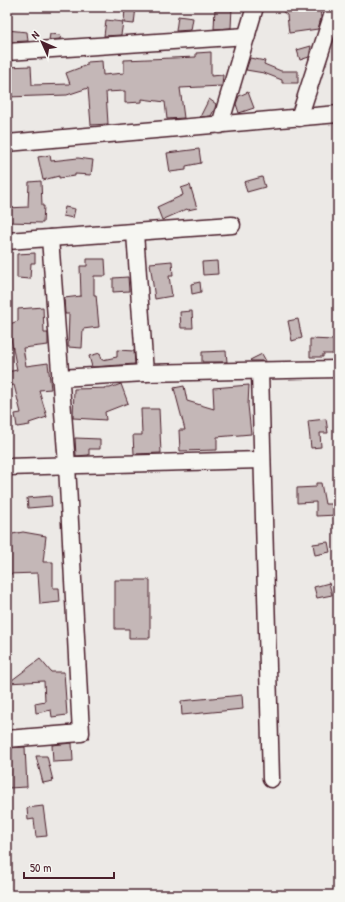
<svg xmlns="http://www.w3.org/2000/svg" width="345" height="902" font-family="'Patrick Hand',sans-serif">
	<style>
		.building { fill: #c4b7b7; stroke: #4a1f2b }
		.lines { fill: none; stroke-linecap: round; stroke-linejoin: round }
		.minor-casing { stroke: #4a1f2b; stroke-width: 19 }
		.minor { stroke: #f6f6f2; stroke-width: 16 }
	</style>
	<rect width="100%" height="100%" fill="#ece9e6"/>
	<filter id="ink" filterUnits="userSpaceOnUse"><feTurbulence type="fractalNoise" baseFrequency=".025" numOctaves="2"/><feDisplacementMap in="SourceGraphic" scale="8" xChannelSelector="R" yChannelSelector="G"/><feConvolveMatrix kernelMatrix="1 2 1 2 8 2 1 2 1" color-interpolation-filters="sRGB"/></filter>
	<g filter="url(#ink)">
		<g class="building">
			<path d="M125,7H136L134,24L124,23Z"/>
			<path d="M215,7H232L231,28L214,29Z"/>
			<path d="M277,7H320L321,18L318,29L289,33L287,15Z"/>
			<path d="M178,16L193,18L191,30L176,31Z"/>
			<path d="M106,20L123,22L121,35L104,36Z"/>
			<path d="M7,30L27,32L28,41L7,42Z"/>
			<path d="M50,34L61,35L60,39L49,40Z"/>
			<path d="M311,46L309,57L300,60L297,50Z"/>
			<path d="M211,52V76L223,75L222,86L180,88L184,118L167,119L165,102L142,99V102L125,103V91L106,92L108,124L91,125L88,88L67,95L7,97V67L31,66L32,85L70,84L66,73L87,65V62L102,61L103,75L124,73V60L196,57V53Z"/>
			<path d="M250,58L265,61L264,64L281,71H298V83H282V80L264,73L246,70Z"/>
			<path d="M248,92L254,108L239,113L236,104L239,96Z"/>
			<path d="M209,99L216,104L215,108L211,116L200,117Z"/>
			<path d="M199,149L201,163L186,166V170L170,172L167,153Z"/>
			<path d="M50,155L51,161L78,158L93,160L91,175L75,174V176L59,178V176L43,180L38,157Z"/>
			<path d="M262,177L265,187L247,192L244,182Z"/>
			<path d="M41,181L42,206H44L43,223L7,222V208L28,207L29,182Z"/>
			<path d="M190,185L197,208L188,210L187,209L162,220L157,207L183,195L181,188Z"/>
			<path d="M65,207L75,209L73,218L63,216Z"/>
			<path d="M35,253V263H31L30,279L17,278V254Z"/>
			<path d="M87,259H105L106,276H94V295H96L99,327L83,329L82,348L68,347L69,314H65L64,298L81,296L80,266H87Z"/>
			<path d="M172,261L173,276H169L172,296L155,299L150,263Z"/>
			<path d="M217,261L218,274L203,275L202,262Z"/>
			<path d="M128,277L129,291L113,292V278Z"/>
			<path d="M200,282L201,292L192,294L191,284Z"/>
			<path d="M43,307L44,333H48V345L23,348L26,366L48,363L51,389L39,390L47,417L29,423L30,425L17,427L15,414L21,413L14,385L7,386V372L17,370L10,333L7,335V325L18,321V309Z"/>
			<path d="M192,311L193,328H181L180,312Z"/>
			<path d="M298,319L302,338L292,341L288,321Z"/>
			<path d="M310,339L334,340V354H323V357H310Z"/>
			<path d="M117,350L134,351L135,364L92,367L89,356L100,353L102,360L117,357Z"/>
			<path d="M226,351L227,362H202V352Z"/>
			<path d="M262,354L266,361H251L250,360Z"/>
			<path d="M121,384L128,403L105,412L106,420L73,418L74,389L110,388Z"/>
			<path d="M249,385L248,405L251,434L217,437V450L180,451L179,430H185L174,388L184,386L187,401L214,409L213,388Z"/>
			<path d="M141,409H159L161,453L134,454L133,435H142Z"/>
			<path d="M326,419L328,433H320L321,447L311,448L308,421Z"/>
			<path d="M75,438L100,439V449H89V455L76,456Z"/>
			<path d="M316,483H321L325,504H338V515L316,516V502L297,503V488L316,487Z"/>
			<path d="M51,496L52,506L28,508L27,498Z"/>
			<path d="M23,532L46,536L43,562H53V588H59L60,602L40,604L38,573L7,574V535Z"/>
			<path d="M328,542L330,552L315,555L313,544Z"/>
			<path d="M115,580H150V638H129V629H115Z"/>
			<path d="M329,583L332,595L317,598L314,587Z"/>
			<path d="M40,659L51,672H64L67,715L52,717L51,710L36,713L35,703L45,701L44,681L8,683Z"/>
			<path d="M242,695L243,709L182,715L181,701Z"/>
			<path d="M72,743L73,761L53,762L52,745Z"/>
			<path d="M25,747L27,787L8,788L7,748Z"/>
			<path d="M36,756H47L53,781L43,783Z"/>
			<path d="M43,806L47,836L36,837L34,819L28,820L27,808Z"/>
		</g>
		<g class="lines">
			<g class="minor-casing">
				<g id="minor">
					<path d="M7,52L247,36"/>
					<path d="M299,118L335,7"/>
					<path d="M220,125L255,7"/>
					<path d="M7,143L338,114"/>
					<path d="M135,233L145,373"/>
					<path d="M7,241L232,225"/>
					<path d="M260,371L271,779"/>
					<path d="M60,378L145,373L338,369"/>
					<path d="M7,467L262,460"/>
					<path d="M7,739L81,733L67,465L50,238"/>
				</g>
			</g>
			<use href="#minor" class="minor"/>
		</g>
	</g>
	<rect width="345" height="902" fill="none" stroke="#f6f6f2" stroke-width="24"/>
	<rect x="12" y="12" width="321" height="878" fill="none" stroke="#4a1f2b" stroke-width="1.5" filter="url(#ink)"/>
	<g transform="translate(42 42) rotate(315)" stroke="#f6f6f2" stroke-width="3" paint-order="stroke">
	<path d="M0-3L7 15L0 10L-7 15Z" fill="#4a1f2b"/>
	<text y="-6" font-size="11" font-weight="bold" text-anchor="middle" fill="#4a1f2b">N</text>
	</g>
	<path d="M24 872v6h90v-6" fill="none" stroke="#4a1f2b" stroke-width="2"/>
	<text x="30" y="872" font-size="12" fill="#4a1f2b" stroke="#f6f6f2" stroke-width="3" paint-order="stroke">50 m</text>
</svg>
